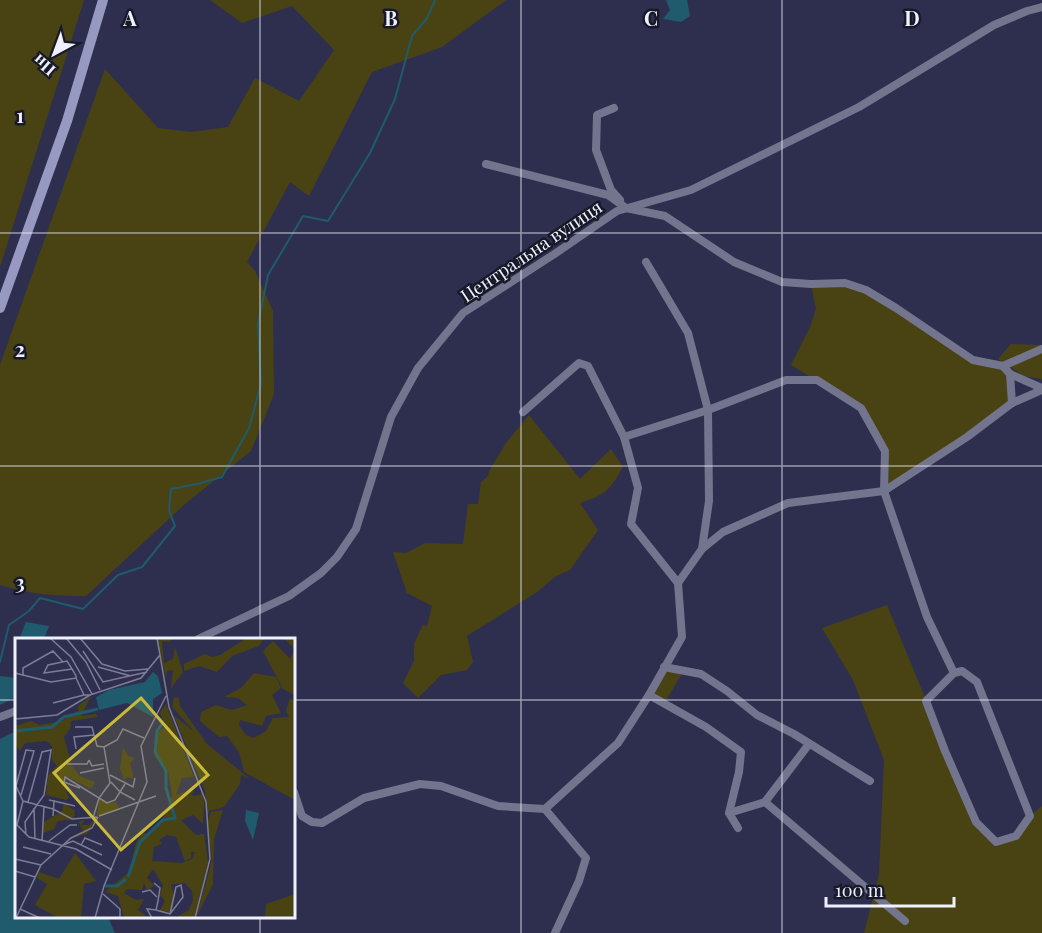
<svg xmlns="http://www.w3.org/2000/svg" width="1042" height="933" font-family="'Playfair Display',serif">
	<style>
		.green { fill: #494313 }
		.water { fill: #1f5a6d }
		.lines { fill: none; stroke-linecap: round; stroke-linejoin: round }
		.stream { stroke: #1f5a6d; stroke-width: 2 }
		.street { stroke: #73748d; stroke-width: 8 }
		.secondary { stroke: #9799c0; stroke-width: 10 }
		.grid { fill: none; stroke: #f0f1fe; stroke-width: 1.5; stroke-opacity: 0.55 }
		.labels { text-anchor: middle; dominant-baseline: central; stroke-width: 5; stroke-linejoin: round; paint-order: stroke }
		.street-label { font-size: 18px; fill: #f0f1fe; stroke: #181928 }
		.inset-river { fill: none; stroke: #1f5a6d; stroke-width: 3 }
		.inset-road { fill: none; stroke: #7c7d95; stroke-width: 1.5 }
		.view { fill: #caba3a; fill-opacity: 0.15; stroke: #caba3a; stroke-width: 3 }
		.inset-edge { fill: none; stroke: #f0f1fe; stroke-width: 3 }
		.grid-label { font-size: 20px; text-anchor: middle; font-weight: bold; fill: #f0f1fe; stroke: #181928; stroke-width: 5; stroke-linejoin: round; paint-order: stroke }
	</style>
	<rect width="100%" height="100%" fill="#2e2f4f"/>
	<g class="green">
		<path d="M0,0H84L0,267Z"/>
		<path d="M210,0H506L442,47L372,72L309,196L290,182L247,262L255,271L273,311L274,394L251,451L185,504L86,596C56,596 28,594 0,585V365L105,69L158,128L191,132L228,127L255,78L299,101L334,50L292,6L242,23Z"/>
		<path d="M845,283L866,290L973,360L995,365L1010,374L1012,403L884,491L885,451L861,408L791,365L810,327L816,309L811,284Z"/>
		<path d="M1011,344L1042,345V379L1024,376L998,359Z"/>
		<path d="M529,415L580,479L611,449L623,467C610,490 605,495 580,503L598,530L570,570L556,576L537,592L467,636L473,662L467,670L441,675L418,698L403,683L414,661V644L423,625L427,626L432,606L407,593L393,552L406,553L425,543L463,544L468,504H478L481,482L488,476L489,471L506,443Z"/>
		<path d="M887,605L976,822L997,842L1016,836L1030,816L1042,806V933H864L879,874L884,760L853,680L822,628Z"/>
		<path d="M664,667L684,670L664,704L649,695Z"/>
	</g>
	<g class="water">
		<path d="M666,0H687L690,16L681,22L663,19L670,10Z"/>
		<path d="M26,622L49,626L44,639H19Z"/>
		<path d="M0,676L16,678V697L0,705Z"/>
		<path d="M16,731V916L108,917L115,933H0V739Z"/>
	</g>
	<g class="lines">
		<path class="stream" d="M0,662L9,625L29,611L40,598L83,609L118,575L142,567L175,526L169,510L171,489L197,484L222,477L249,428L261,384L258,324L268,275L303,216L328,221L370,153L395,99L412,36L427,18L435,0"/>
		<g class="street">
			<path d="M614,108L597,115L596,150L611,190L620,200"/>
			<path d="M486,164L608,195L626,208L665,216L734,262L782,282L811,284L845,283L866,290L896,308L973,360L1003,366L1010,374L1012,403"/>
			<path d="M646,262L688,333L708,410L709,501L702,549"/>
			<path d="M1003,366L1042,349"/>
			<path d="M1010,374L1042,388"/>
			<path d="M523,412L579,363L588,366L624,437L638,488L631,524L678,583"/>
			<path d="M624,437L708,410L786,380H817L861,408L885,451L884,491L927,617L954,673L926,701L945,751L976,822L996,842L1016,836L1030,816L977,682L962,671L954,673"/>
			<path d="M198,639L289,596L321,573L337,557L356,529L391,417L418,368L463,313L553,255L617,211L691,190L859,107L994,25L1027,11L1042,7"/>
			<path d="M664,667L701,674L727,691L757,715L794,734L870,781"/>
			<path d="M649,695L706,727L741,752L739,772L729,813L738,828"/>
			<path d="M0,717L16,711"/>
			<path d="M294,792L302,816L312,822L322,823L364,798L420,784L441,786L498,806L545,809L618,743L649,695L682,637L678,583L702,549L723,532L788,503L884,491L967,437L1012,403L1042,390"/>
			<path d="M765,802L809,744"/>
			<path d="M545,809L586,858L579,881L555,933"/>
			<path d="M729,813L765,802L905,921"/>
		</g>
		<path class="secondary" d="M0,308L67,121L103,0"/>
	</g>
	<path class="grid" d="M260,0V639M521,0V933M782,0V933M0,233H1042M0,466H1042M0,700H16M294,700H1042M260,916V933"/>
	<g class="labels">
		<g class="street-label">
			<text transform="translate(531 251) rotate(-34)">Центральна вулиця</text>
		</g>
	</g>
	<g transform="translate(15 638)">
		<rect width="280" height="280" fill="#2e2f4f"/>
		<path d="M142,0H157L155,4L147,3L149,25L158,21L160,9L168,34L156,50L158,32L152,33L151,40ZM232,0H249L244,8L217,18L202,34L184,28L169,33V26L190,16L197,19L205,17ZM269,0H280V57L268,51L248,13L258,3L275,21L280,11ZM239,35L261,39L266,50L257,57L266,75L251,78L247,88L225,82L224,87L231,97L239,100L251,93L258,80L274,79L271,73L275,60L280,63V162L229,134L224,114L212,98L204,99L185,83L186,74L201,67L217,72L232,67L223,60L209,59L226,50ZM76,58L66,78L81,76L83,79L56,83L55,91L49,99L57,128L65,138L80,144L76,151L53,139L48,146L54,159L52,162L31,157L33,137L42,128L37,122V108L31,103L10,105L5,113L0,106V88L16,83L25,87L47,83L63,73V68ZM159,59L164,60L165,68L192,106L235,141L226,137L225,146L209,169L194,173L192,182L190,153L159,78L180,94L157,69ZM151,66L179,139L167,140L161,157L175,152L180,154L176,156L179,158L187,156L189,164L188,186L178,177L166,182L181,197L189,196L193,224L179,280H160L174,272L178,262L177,253L170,245L156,246L159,258L154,275L144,274L150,263L145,257L148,247L138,231L132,240L139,247L136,250L132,252L129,245L127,252L112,251L109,255L121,262L129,261L123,272L133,280H109L103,258L90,254L114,234L121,205L127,195L136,196L149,179L157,158L153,133L139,118L143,94L151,88L145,75ZM152,197L161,199L170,223L176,220V214H180L177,221L167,225L137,223L139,209L147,206L144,202ZM108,109L113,118L120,120L115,125L119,141L111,139L110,144L105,131ZM84,160L92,165L101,164L105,172L84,178L72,196L53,201L69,194L63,184L70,182L66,187H74L82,179ZM49,165L60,173L59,181L43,183L39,191L28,195L29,184L47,173ZM208,172L199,201L198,246L181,280L197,222L192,184L196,174ZM60,215L81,243L69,246L66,280H43L20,267L32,246L22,240L24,234L44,241ZM280,256V280H250L251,266Z" fill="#494313" fill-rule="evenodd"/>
		<path d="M138,34L143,38L147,55L138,61V79L112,65L84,72L81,59L94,52L130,44ZM231,172L244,175L238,202L230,183Z" fill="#1f5a6d"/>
		<path class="inset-river" d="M0,93L37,89L49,79L83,71M113,239L125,204L148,182L160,180L151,150V133L140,114L142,93L147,86L145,81M90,248H102L111,241"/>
		<path class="inset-road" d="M35,0L56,19L77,56M51,0L71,24L85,52M65,0L87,26L110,33L133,31M142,0L154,69L191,164L195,221L180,280M68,13L88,44L132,34M83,29L116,38M57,31L29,35L33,27L52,23L57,31L61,38V40M0,35L36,44L61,40L69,57H75L126,40L145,17M8,38V30L38,13L48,24M38,65L69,57M0,81L42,77L75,57M60,89H77L82,108L89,109M89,109L102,102L108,91L129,100M61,111L59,99L79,97M74,122L77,128L89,126M52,126H72L74,122M65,135L89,130M95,137L118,149L120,140M96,144L105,154L120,162M0,146L8,163L38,171L57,181L82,179M1,148L11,112L19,113L6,157M65,150L49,144L50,139L92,165L100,162L110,146M34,162L39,163L38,178M8,163L2,187L14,199L61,211L97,232M39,163L60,168M19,170L20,201M84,178L141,158M78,180L84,160L95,145L89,109M11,197L10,184L29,157L36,112L27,114L13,164M27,203L29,169M34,203L55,187H62M48,207L58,203L87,217M66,207L70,200L87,207M8,209L36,216M0,221L26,227M0,233L20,239M127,254L135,252L142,259M88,256L105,271V280M5,271L25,280M141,272L155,276L168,259L166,247L161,249L155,276M1,280L26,227L56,200L77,190L83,179M80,280L89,248L132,144L126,108L151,58M137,280L132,271L141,272L143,263L145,250L139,245"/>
		<path class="view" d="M126,60L193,137L106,212L39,135Z"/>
		<rect width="280" height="280" class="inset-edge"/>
	</g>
	<g class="grid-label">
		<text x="130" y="26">A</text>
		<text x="391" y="26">B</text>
		<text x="651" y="26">C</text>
		<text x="912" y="26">D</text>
		<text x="20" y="123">1</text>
		<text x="20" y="357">2</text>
		<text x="20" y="590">3</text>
	</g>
	<g transform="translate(54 54) rotate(221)" stroke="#181928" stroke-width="4.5" paint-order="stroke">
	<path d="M0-4.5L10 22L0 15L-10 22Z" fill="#f0f1fe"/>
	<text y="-9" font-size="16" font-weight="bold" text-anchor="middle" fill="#f0f1fe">Пн</text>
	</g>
	<path d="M826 897v9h128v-9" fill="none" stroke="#f0f1fe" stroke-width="3"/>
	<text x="835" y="897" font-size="18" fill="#f0f1fe" stroke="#181928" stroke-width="4.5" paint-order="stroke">100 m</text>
</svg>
